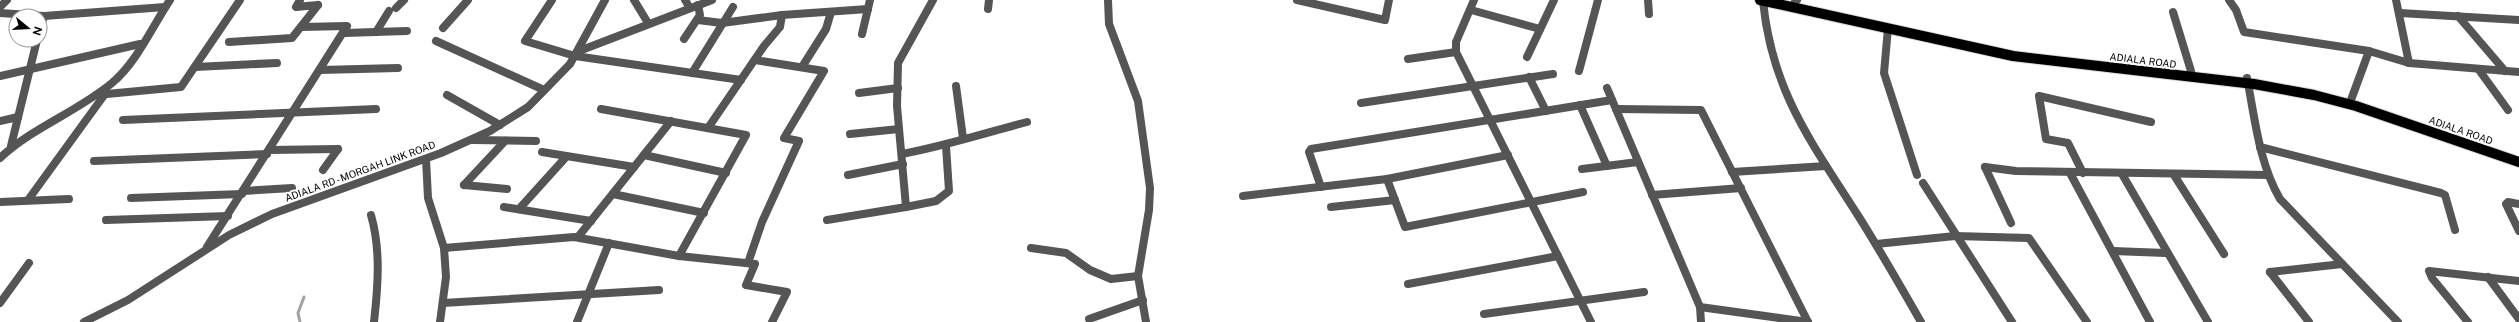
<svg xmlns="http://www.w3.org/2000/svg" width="2519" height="322" font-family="'Public Sans',sans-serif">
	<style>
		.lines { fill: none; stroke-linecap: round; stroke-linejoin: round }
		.stream { stroke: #a3a3a3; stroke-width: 3 }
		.primary-casing { stroke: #dbdbdb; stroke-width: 12 }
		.street { stroke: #555; stroke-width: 8 }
		.primary { stroke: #000; stroke-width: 10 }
		.labels { text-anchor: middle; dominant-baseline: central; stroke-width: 4; stroke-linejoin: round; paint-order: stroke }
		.street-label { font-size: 10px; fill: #000; stroke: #fff }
	</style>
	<rect width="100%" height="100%" fill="#fff"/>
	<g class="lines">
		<path class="stream" d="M300,322L298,313L304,297"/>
		<g class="primary-casing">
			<path id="primary" d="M1760,0L2013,56L2254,84L2314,95L2356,106L2519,162"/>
		</g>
		<g class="street">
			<path d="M300,0L296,7L318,5"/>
			<path d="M552,0L525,41L575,56L741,80"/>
			<path d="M634,0L648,23"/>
			<path d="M685,0L690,8"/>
			<path d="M1108,0L1109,24L1138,101L1150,188L1149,210L1138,276L1146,322"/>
			<path d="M1297,0L1385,20L1389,0"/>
			<path d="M1474,0L1456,42V52L1591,322"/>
			<path d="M1648,0L1649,14"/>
			<path d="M2229,0L2236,10L2244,32L2369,51"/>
			<path d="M1763,1C1772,92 1812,143 1859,217C1881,252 1901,287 1921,322"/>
			<path d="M1795,2L1797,0"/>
			<path d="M0,7L7,0"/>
			<path d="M396,8L404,0"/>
			<path d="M988,9L989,0"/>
			<path d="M1471,10L1540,29"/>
			<path d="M2173,12L2191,71"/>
			<path d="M0,13L44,16L165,7"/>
			<path d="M2400,13L2519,20"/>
			<path d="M2458,16L2505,71"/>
			<path d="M698,20L722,23L782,15L868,9"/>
			<path d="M443,28L468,0"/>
			<path d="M1888,28L1884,73L1917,175"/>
			<path d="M40,29L44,16"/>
			<path d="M376,32L389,11"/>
			<path d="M344,33L407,31"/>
			<path d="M862,34L870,0"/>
			<path d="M684,39L700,15L698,5"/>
			<path d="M436,41L544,90"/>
			<path d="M229,42L292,38L318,5"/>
			<path d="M579,51L712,0"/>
			<path d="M1527,57L1554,0"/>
			<path d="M1408,59L1456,52"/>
			<path d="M2409,63L2519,72"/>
			<path d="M195,67L277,63"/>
			<path d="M802,67L826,29L831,12"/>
			<path d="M320,70L398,68"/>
			<path d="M2479,70L2508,110"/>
			<path d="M1579,71L1598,0"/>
			<path d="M692,73L733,7"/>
			<path d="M0,76L140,44"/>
			<path d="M1529,77L1546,111"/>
			<path d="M2247,78C2255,119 2259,163 2280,199L2398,322"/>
			<path d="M956,86L963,138"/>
			<path d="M1607,88L1700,307L1701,322"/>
			<path d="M859,93L898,88"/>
			<path d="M96,95L181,87L240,0"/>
			<path d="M447,95L500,125"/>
			<path d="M2351,100L2369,51L2409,63L2396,0"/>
			<path d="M1361,103L1553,74"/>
			<path d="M1580,105L1607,166"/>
			<path d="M601,109L746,135L679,256"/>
			<path d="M1616,109L1701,110L1808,322"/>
			<path d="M123,120L376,109"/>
			<path d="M0,121L18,117"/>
			<path d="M708,128L764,46L780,27L782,15"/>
			<path d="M850,134L899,129"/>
			<path d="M472,140L536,141"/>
			<path d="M11,146L37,40"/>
			<path d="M2260,147L2441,193L2445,195L2455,230"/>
			<path d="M269,150L338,149"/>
			<path d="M542,152L634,167"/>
			<path d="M902,154C945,146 985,133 1027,122"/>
			<path d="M644,155L726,173"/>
			<path d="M0,158C33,127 77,112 112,83C137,62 152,27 170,0"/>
			<path d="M426,159L428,198L444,248L446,277L440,322"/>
			<path d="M94,161L267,154"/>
			<path d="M1985,167L2016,171L2268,175"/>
			<path d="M1985,167L2011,223"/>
			<path d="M1582,169L1638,162"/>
			<path d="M323,170L338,149"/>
			<path d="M1732,172L1826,166"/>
			<path d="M2070,173L2150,322"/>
			<path d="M2083,173L2068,143L2046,139L2039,96L2151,122"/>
			<path d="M2122,174L2208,322"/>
			<path d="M848,175L903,164"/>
			<path d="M2174,175L2224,254"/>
			<path d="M1387,179L1405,227L1583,192"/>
			<path d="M1923,183L2012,322"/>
			<path d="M464,185L505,141"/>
			<path d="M464,185L507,189"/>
			<path d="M1321,187L1309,152L1311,149L1612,100"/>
			<path d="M243,191L292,188"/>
			<path d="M613,194L704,213"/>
			<path d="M1652,195L1741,188"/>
			<path d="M1243,196L1387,179L1508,155"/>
			<path d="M131,198L242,194"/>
			<path d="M28,200L105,94"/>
			<path d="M0,202L69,199"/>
			<path d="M2519,204L2508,202L2506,204L2519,231"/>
			<path d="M504,207L591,221"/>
			<path d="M906,207L936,201L949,191L946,146"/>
			<path d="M1331,207L1395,200"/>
			<path d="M519,209L566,157"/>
			<path d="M371,215C381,250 378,286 374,322"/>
			<path d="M106,220L228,216"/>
			<path d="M827,220L906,207L897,106L898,63L933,0"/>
			<path d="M578,237L671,121"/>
			<path d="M1876,244L1955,236L2029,238L2087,322"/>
			<path d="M207,247L347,26L301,27"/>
			<path d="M444,248L574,237L679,256L755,264L746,285L787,292L772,322"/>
			<path d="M1031,248L1066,253L1090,270L1111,279L1138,276"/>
			<path d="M2113,251L2166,253"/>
			<path d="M748,263L762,222L799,141L784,138L824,71L755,60"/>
			<path d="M2270,272L2342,264"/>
			<path d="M2270,272L2309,322"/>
			<path d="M2488,277L2519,319"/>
			<path d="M1408,284L1558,256"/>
			<path d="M0,303L29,263"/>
			<path d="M443,303L659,290"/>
			<path d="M1700,307L1808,322"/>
			<path d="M1484,314L1644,292"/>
			<path d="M1089,319L1143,300"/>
			<path d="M84,322L128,300L229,235L272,214L441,153L490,131L528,107L570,64L605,0"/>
			<path d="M577,322L609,243"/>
			<path d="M2468,322L2432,278L2429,271L2519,281"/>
		</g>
		<use href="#primary" class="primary"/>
	</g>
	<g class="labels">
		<g class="street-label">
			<text transform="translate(2143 60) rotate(7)">ADIALA ROAD</text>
			<text transform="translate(2461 130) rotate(19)">ADIALA ROAD</text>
			<text transform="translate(360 171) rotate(-20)">ADIALA RD - MORGAH LINK ROAD</text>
		</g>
	</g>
	<g transform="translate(28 28) rotate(108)"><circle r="19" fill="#ffffff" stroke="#999999"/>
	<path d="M0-3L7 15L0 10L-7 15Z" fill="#000000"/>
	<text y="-6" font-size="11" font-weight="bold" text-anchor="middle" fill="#000000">N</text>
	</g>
</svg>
